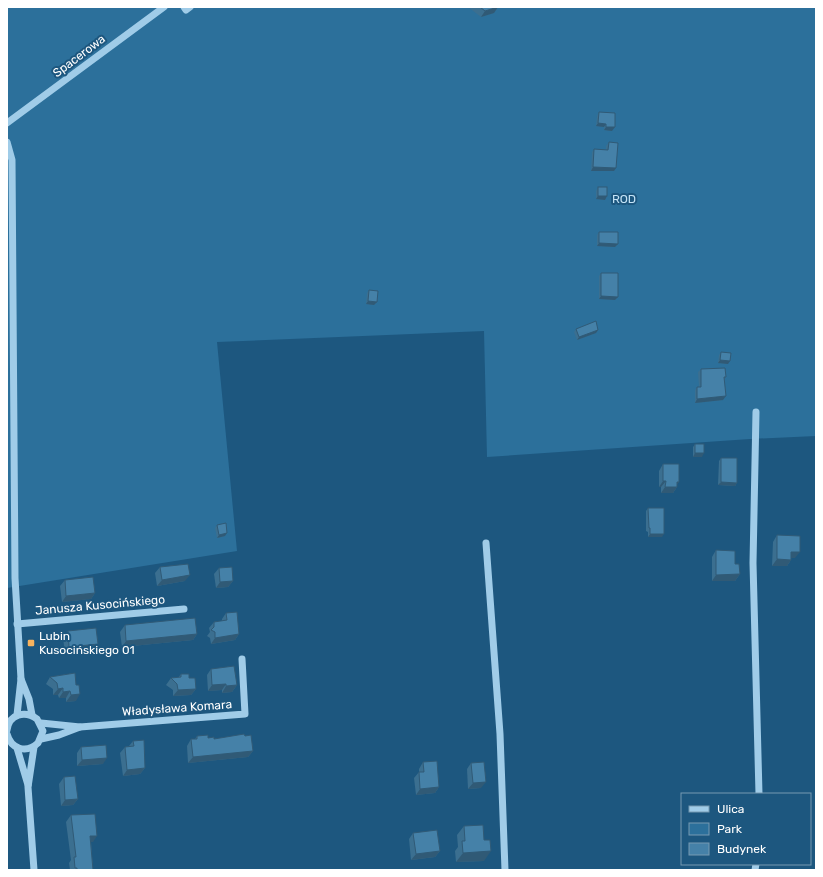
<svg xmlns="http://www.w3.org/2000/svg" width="823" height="877" font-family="Rubik,sans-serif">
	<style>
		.green { fill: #2c709b }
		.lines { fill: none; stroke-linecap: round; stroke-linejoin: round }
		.minor { stroke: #a0cce8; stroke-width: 7 }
		.wall { fill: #3b6f90 }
		.shaded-wall { fill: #305a76 }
		.building { fill: #4581a8; stroke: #305a76 }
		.poi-dot { fill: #f8b35e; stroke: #1d577f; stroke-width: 1.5 }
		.labels { text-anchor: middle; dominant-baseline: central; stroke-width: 4; stroke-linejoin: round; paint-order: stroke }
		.street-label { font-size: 12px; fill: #fff; stroke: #1d577f }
		.park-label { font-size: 12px; fill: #c4e3f6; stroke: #1d577f }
		.poi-label { font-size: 12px; fill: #fff; stroke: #1d577f; text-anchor: start }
	</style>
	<rect width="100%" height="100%" fill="#1d577f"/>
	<path class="green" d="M7,7H816V436L750,439L487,457L484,331L217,342L237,551L7,588Z"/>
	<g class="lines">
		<g class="minor">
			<path d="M184,7L186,10L190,7"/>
			<path d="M7,123L164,7"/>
			<path d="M7,142L12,160L15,578L21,679L17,715"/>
			<path d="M756,412L753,563L759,794"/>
			<path d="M486,543L500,734L505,870"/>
			<path d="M17,624L184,609"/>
			<path d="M21,679L29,699L32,715"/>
			<path d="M41,723L80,727L245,714L242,659"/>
			<path d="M7,730C9,714 25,710 37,719L43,731L38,743C26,754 11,749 7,734"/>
			<path d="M41,739L59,735L80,727"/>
			<path d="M34,747L28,787L34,870"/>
			<path d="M17,748L28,785"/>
			<path d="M755,870L756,864"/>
		</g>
	</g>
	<g class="wall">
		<path d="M468,7H498L494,13L481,17Z"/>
		<path d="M599,112L612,131L604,130V127L596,126L597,116Z"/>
		<path d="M609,142L616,168L614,171H591L592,152L594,149L606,150V146Z"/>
		<path d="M598,187L607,196L605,200L596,199V191Z"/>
		<path d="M599,232L618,244L615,247L597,246V235Z"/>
		<path d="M601,273L618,297L615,300L599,299V276Z"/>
		<path d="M369,290L377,302L374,305L366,304L367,293Z"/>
		<path d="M576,329L598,330L596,333L577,340L574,332Z"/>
		<path d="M721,352L728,364L718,363L719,355Z"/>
		<path d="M701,369L726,377L724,380L723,400L695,403V390L697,387H699L698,372Z"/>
		<path d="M695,444L702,457H693V447Z"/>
		<path d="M721,458L737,483L735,486L718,485L719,461Z"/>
		<path d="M663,464L679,482L677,484V487L673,493H661V487H659V471Z"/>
		<path d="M648,508L662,537H648V532L646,531V511Z"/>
		<path d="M217,525L227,533L225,536L217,538L215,528Z"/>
		<path d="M777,535L795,558H791V560L787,566H772L773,542Z"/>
		<path d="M716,550L735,564L740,574L735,581H712V557Z"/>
		<path d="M160,567L185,581L157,586L155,573Z"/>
		<path d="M219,568L233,581L228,587L216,588L214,574Z"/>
		<path d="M65,580L95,593L91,599L62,602L60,586Z"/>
		<path d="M226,613L239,634L235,640L211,644L210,638L207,636L210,632L209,628L214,622L222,621V619Z"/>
		<path d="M125,625L197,634L193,640L122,647L120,632Z"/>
		<path d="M68,631L98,644L93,650L65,653L63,638Z"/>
		<path d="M211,669L237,685L232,692L222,693V690L208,691L207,675Z"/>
		<path d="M75,673L76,701L66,702V698H59L58,695H53V689L46,684L50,677Z"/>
		<path d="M181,674L189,678L196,689L191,695L173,696V690L166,685L171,678H178Z"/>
		<path d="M197,736L208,738L214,739L245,736L253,751L248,757L188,763L187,746L191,739H195Z"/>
		<path d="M133,741L145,768L140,774L123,776L120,753L125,747L129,746Z"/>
		<path d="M81,747L103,764L77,766V753Z"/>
		<path d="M423,762L439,787L435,793L416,795L414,778L419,772V769Z"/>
		<path d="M471,763L481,788L468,789L467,769Z"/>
		<path d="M64,777L78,799L73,805L61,806L59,784Z"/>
		<path d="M71,815L93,842H91L93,870H70L69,863L71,860L66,822Z"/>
		<path d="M464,826L484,861L456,862L455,851L458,847L457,835Z"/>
		<path d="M413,833L440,851L435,857L411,860L409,839Z"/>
	</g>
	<g class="shaded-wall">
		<path d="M498,7L494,13L481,17L485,11Z"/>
		<path d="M598,123L606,124L604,127L596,126Z"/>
		<path d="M606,127H615L612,131L604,130Z"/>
		<path d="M593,167L616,168L614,171H591Z"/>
		<path d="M598,196H607L605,200L596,199Z"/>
		<path d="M599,243L618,244L615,247L597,246Z"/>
		<path d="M601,296L618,297L615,300L599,299Z"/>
		<path d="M368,301L377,302L374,305L366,304Z"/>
		<path d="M598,330L596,333L577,340L579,337Z"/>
		<path d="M720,360L730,361L728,364L718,363Z"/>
		<path d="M726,396L723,400L695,403L697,399Z"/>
		<path d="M695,453H704L702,457H693Z"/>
		<path d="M663,481H666L661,487H659Z"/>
		<path d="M677,482H679L675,487H677L673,493H661L665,487Z"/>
		<path d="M721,482L737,483L735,486L718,485Z"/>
		<path d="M227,533L225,536L217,538L219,535Z"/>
		<path d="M650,534H664L662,537H648Z"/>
		<path d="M791,552H800L795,558H787Z"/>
		<path d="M777,559L791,560L787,566H772Z"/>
		<path d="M740,574L735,581H712L716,575Z"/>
		<path d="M190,575L185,581L157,586L162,580Z"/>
		<path d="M233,581L228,587L216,588L220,582Z"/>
		<path d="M95,593L91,599L62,602L66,596Z"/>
		<path d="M197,634L193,640L122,647L126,641Z"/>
		<path d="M239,634L235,640L211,644L215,638Z"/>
		<path d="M98,644L93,650L65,653L69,647Z"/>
		<path d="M226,684L222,690L208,691L212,685Z"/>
		<path d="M237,685L232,692L222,693L226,686Z"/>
		<path d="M63,688L58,695H53L58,689Z"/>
		<path d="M196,689L191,695L173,696L178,690Z"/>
		<path d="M70,691L66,698H59L63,692Z"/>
		<path d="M80,694L76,701L66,702L71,695Z"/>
		<path d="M253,751L248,757L188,763L193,757Z"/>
		<path d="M107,758L103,764L77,766L82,760Z"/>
		<path d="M145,768L140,774L123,776L127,770Z"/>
		<path d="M486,782L481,788L468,789L473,783Z"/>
		<path d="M439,787L435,793L416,795L420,789Z"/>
		<path d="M78,799L73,805L61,806L65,800Z"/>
		<path d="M90,836H97L93,842H86Z"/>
		<path d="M440,851L435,857L411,860L416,854Z"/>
		<path d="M491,851L484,861L456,862L463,853Z"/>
	</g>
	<g class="building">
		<path d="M480,7H498L485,11Z"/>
		<path d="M599,112L615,113V127H606V124L598,123Z"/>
		<path d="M609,142L618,143L616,168L593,167L594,149L608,150Z"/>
		<rect x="598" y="187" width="9" height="9"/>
		<path d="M599,232H618V244L599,243Z"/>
		<path d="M601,273H618V297L601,296Z"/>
		<path d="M369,290L378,291L377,302L368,301Z"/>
		<path d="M596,321L598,330L579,337L576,329Z"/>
		<path d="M721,352L731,353L730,361L720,360Z"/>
		<path d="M725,368L726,377H724L726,396L697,399V387H701V369Z"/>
		<rect x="695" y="444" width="9" height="9"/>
		<path d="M721,458H737V483L721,482Z"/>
		<path d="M663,464H679V482H677V487H665L666,481H663Z"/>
		<path d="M648,508H664V534H650V528H649Z"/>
		<path d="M226,523L227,533L219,535L217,525Z"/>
		<path d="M777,535L800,536V552H791V560L777,559Z"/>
		<path d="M716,550L735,551V564H739L740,574L716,575Z"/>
		<path d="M188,564L190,575L162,580L160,567Z"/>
		<path d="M232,567L233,581L220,582L219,568Z"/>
		<path d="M93,577L95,593L66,596L65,580Z"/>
		<path d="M237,612L239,634L215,638V632L211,630L214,627V622L227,620L226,613Z"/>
		<path d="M195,618L197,634L126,641L125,625Z"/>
		<path d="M96,628L98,644L69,647L68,631Z"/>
		<path d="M234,666L237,685L226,686V684L212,685L211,669Z"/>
		<path d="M75,673L76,685H79L80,694L71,695L70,691L63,692V688L58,689L57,683L50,677Z"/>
		<path d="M181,674H189V678H195L196,689L178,690L177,684L171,678L181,677Z"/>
		<path d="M244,734L245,736L251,735L253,751L193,757L191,739H197V736L208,735V738L214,737V739Z"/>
		<path d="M144,740L145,768L127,770L125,747L134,746L133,741Z"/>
		<path d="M106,745L107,758L82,760L81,747Z"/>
		<path d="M437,761L439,787L420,789L419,772H424L423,762Z"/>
		<path d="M484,762L486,782L473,783L471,763Z"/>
		<path d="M75,776L78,799L65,800L64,777Z"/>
		<path d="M7,790L8,800H7Z"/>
		<path d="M95,814L97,836H90L93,870H77V868H75L74,857H76L71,815Z"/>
		<path d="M483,825L484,840H490L491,851L463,853L462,841H465L464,826Z"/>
		<path d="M437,830L440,851L416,854L413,833Z"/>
	</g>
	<rect class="poi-dot" x="27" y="639" width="8" height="8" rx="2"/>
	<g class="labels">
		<g class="street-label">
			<text transform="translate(79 56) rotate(-37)">Spacerowa</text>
			<text transform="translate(100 605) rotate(-5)">Janusza Kusocińskiego</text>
			<text transform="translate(177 708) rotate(-4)">Władysława Komara</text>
		</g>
		<g class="park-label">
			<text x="624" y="199">ROD</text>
		</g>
		<g class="poi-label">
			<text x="39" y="636">Lubin<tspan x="39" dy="14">Kusocińskiego 01</tspan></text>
		</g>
	</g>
	<rect width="823" height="877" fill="none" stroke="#ffffff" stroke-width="16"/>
	<rect x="681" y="793" width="130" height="72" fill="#1d577f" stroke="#779ab2"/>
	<rect x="689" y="806" width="20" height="6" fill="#a0cce8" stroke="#779ab2"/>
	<text x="717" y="813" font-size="12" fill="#ffffff">Ulica</text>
	<rect x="689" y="823" width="20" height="12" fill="#2c709b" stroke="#779ab2"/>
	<text x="717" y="833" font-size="12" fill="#ffffff">Park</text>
	<rect x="689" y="843" width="20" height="12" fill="#4581a8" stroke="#779ab2"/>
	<text x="717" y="853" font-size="12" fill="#ffffff">Budynek</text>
</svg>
